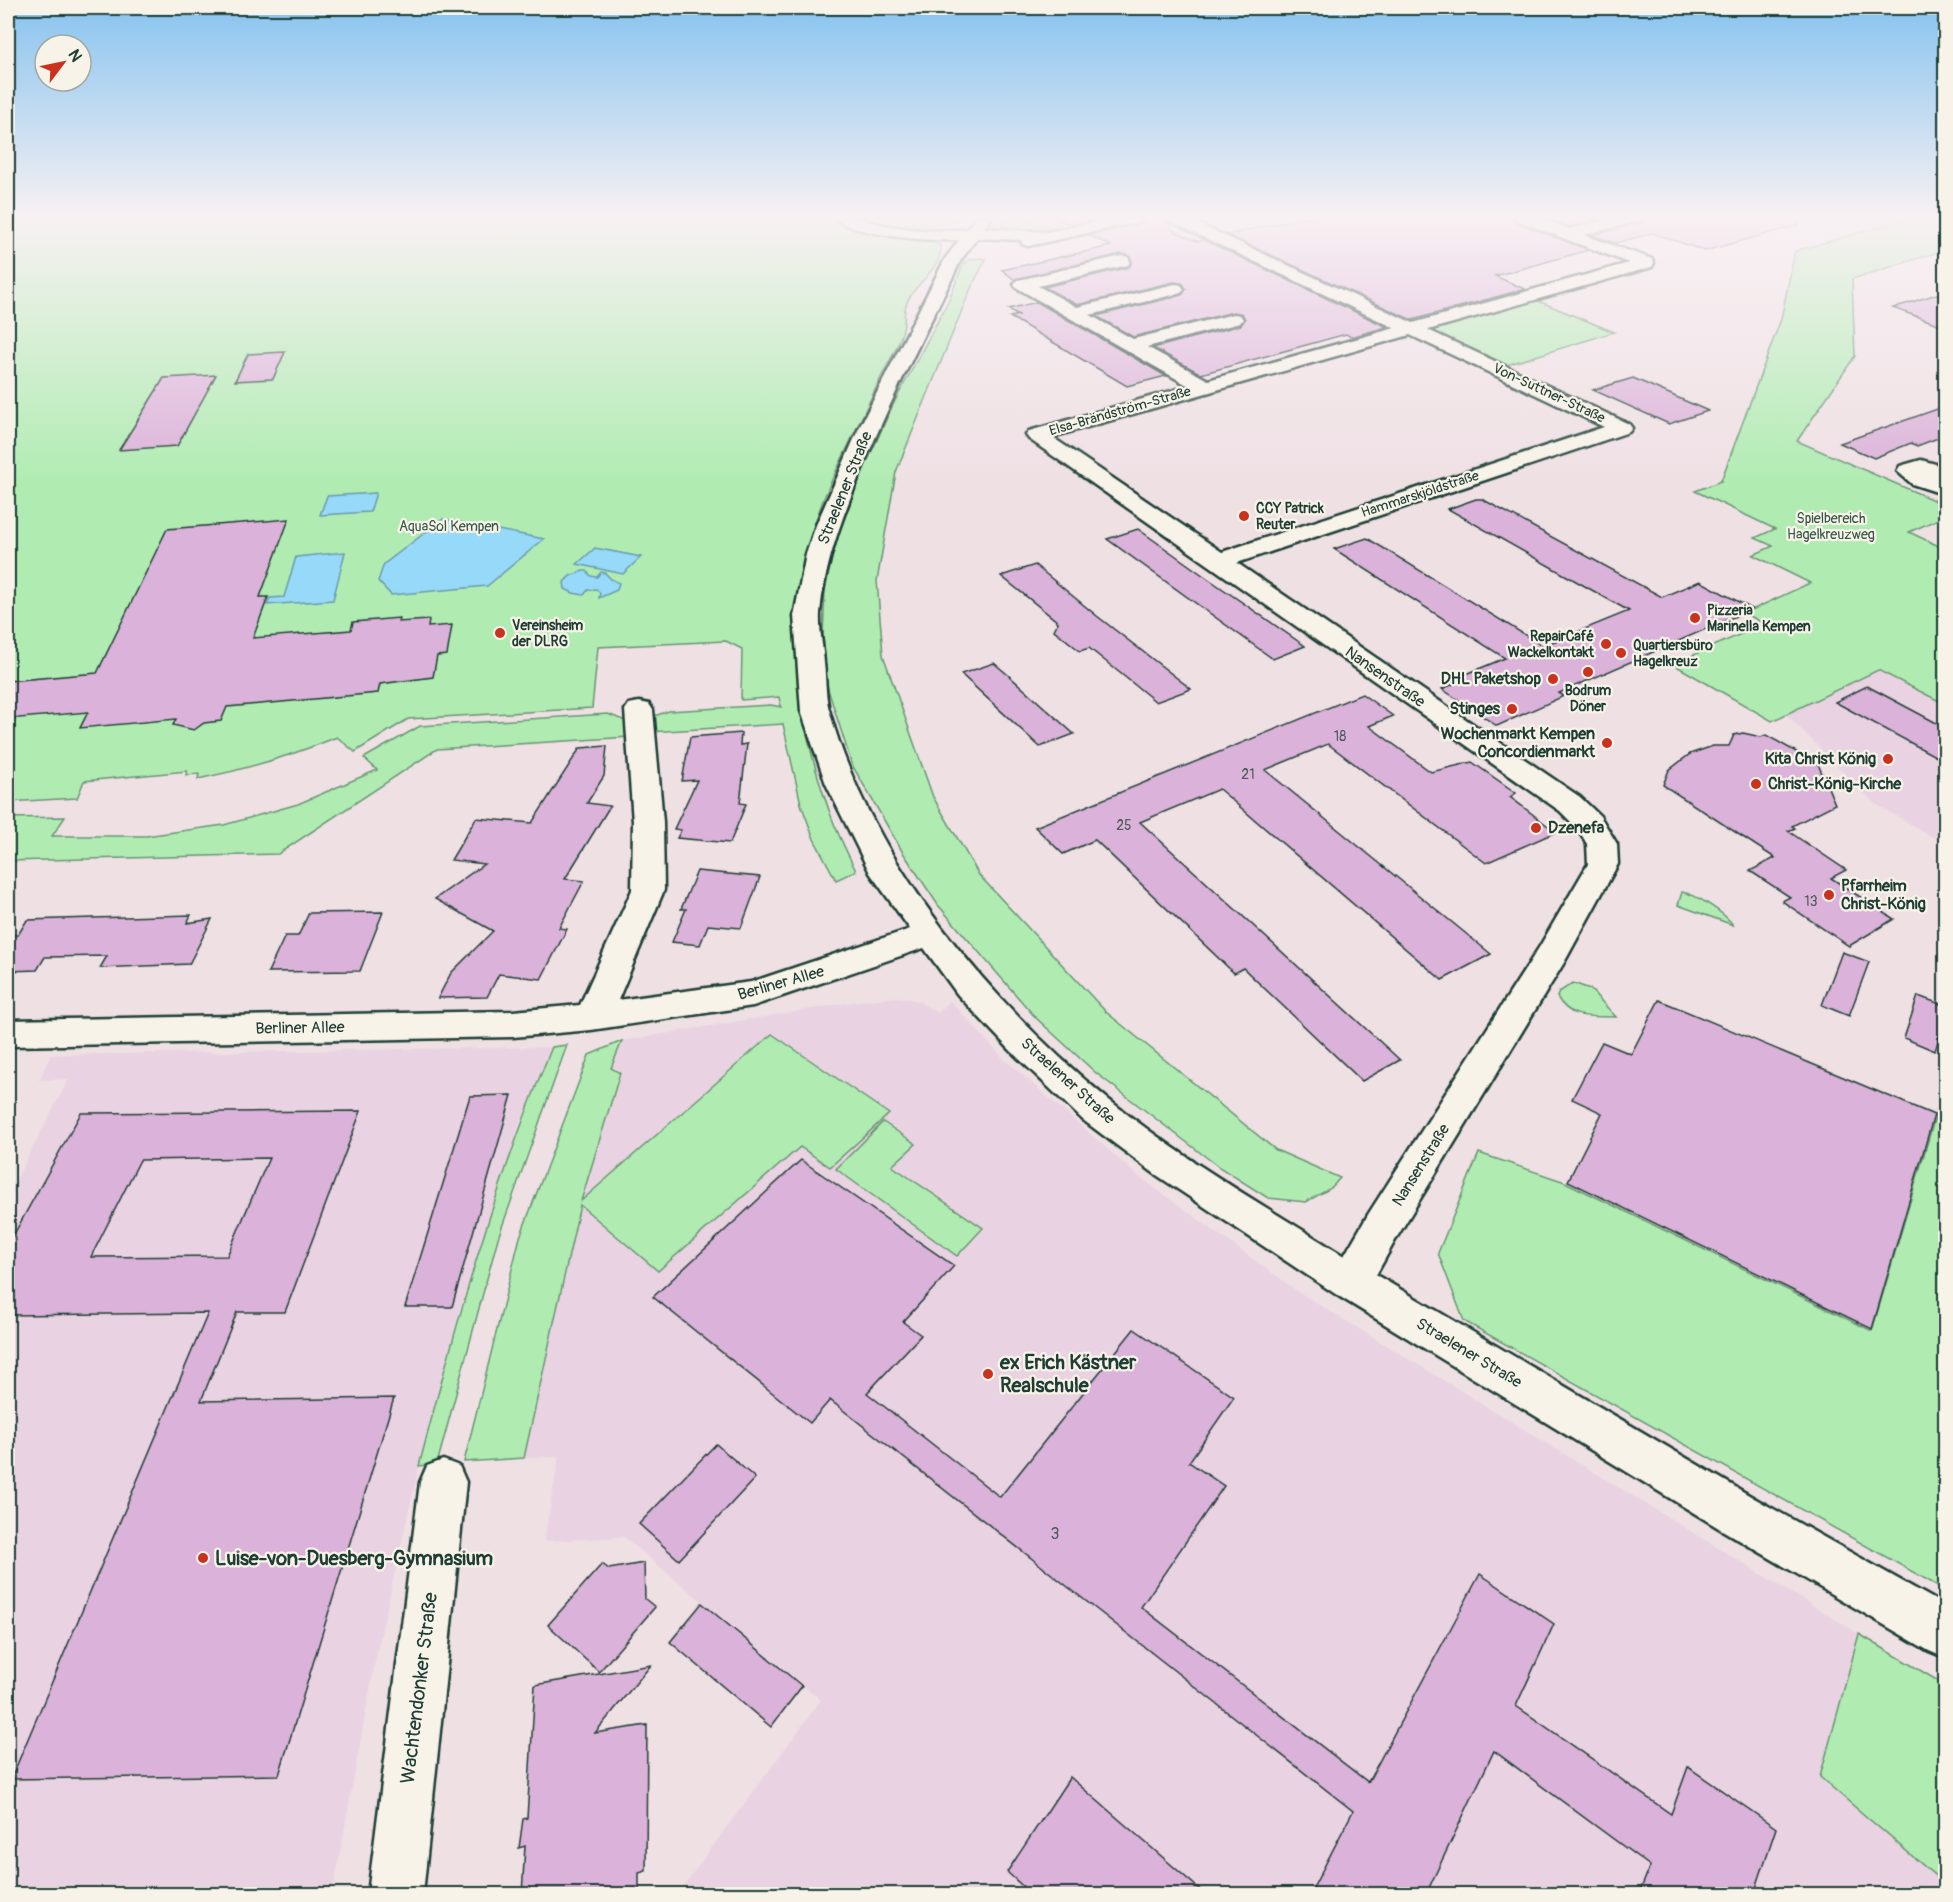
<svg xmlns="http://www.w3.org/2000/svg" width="1953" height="1902" font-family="Pangolin,sans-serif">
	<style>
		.built { fill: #e9d2e1 }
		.green { fill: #b0ecb2; stroke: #689473; stroke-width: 1.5 }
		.water { fill: #97d9f9; stroke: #679baa; stroke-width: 1.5 }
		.building { fill: #dbb2d9; stroke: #1f3d34; stroke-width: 1.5; fill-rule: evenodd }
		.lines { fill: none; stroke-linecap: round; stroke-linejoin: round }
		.minor-casing { stroke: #1f3d34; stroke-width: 5 }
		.minor { fill: #f7f3e8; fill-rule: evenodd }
		.poi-dot { fill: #c8321e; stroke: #f7f3e8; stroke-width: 2 }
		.labels { text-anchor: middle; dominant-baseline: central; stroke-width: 4.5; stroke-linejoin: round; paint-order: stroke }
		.far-street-label { font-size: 14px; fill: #1f3d34; stroke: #f7f3e8 }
		.far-poi-label { font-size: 14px; font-weight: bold; fill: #1f3d34; stroke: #f7f3e8; text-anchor: start }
		.far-park-label { font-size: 14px; fill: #355747; stroke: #f7f3e8 }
		.number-label { font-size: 14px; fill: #4e5a5d }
		.street-label { font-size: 16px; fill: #1f3d34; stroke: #f7f3e8 }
		.poi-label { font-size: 16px; font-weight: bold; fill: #1f3d34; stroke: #f7f3e8; text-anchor: end }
		.near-number-label { font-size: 16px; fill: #4e5a5d }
		.near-poi-label { font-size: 20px; font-weight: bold; fill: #1f3d34; stroke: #f7f3e8; text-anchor: start }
		.near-street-label { font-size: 20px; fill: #1f3d34; stroke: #f7f3e8 }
	</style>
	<rect width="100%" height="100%" fill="#efe0e4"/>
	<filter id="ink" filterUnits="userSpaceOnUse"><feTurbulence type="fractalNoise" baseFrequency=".0167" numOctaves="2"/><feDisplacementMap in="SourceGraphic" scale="12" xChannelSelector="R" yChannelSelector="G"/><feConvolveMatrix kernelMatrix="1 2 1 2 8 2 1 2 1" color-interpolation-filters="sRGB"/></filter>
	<g filter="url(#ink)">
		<g class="built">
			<path d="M1028,217H1115L1058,229H1050Z"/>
			<path d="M1879,670L1945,704V844L1874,803L1786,714Z"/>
			<path d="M898,997L918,1001L938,1013L950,1001L1004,1059L1137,1175L1297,1291L1859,1634L1820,1777L1945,1884V1894H680L682,1888L821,1700L624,1537L544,1541L559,1457L524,1458L578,1211L620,1074L611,1068L622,1041L859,1001Z"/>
			<path d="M552,1047L522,1119L461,1305L419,1466L377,1651L334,1886L307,1894H8V1195L69,1079L39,1080L51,1055Z"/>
		</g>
		<g class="green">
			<path d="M8,217H832L855,225L938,244L941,247C941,272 909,286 905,309C904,313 905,318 904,323C902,341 889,361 881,377C864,413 847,448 830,484C782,589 791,707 830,813C837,833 847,852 856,871L836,880L814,839L801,804L783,724L649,732L651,717L669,711L771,705L781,707L779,697L741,700L742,649L726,641L598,647L592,708L408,719L355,752L337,737C291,756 247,769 198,779L199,774L186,775L187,771L84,781L77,798L8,802Z"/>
			<path d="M868,217H961C931,233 892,226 860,218Z"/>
			<path d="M1015,217C1032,217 1042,228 1058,229C1043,237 1016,234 1001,227Z"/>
			<path d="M1914,217L1945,218V250L1852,279L1855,356L1797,441L1945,505V516L1909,532L1945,549V704L1878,670L1772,721L1673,664L1764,624L1745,613L1810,583L1753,555L1773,546L1755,538L1775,529L1695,491L1721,481L1781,319L1795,251Z"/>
			<path d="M980,258L986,259L971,288L896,472L877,581L883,655L933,797L979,875L1106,1012L1276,1150L1340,1178L1331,1188L1306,1202L1268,1198L1219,1167L1096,1073L1036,1018L938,905L902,851L852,765L827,686L823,635L825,590L832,558L848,504L892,407L948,302L963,265L969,260Z"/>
			<path d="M1531,298L1614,332L1500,367L1423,331Z"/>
			<path d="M608,714L628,722L630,737L437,749L278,854L8,861V818L65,817L52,836H146L224,825L298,804L377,770L364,758L420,726Z"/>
			<path d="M1682,892C1696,894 1726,914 1733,925L1678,905Z"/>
			<path d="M1573,983L1590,989L1616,1017C1591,1016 1571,1021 1557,997L1559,992Z"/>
			<path d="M772,1034L889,1114L830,1167L800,1147L658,1271L580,1205L524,1458L464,1462L520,1237L589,1055L622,1041L611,1068L620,1073L581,1201Z"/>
			<path d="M567,1045L498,1238L437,1464L419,1466C456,1324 495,1183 552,1047Z"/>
			<path d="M1945,1083V1590L1464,1321L1438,1253L1479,1153L1565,1182L1872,1331Z"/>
			<path d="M883,1122L916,1144L892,1166L983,1228L957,1256L836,1169Z"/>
			<path d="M1859,1634L1945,1685V1884L1820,1777Z"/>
		</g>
		<g class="water">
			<path d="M376,493L370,512L320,515L327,496Z"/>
			<path d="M443,519L544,539L487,586L391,595L378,581L384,564Z"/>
			<path d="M595,548L641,557L623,574L577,564Z"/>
			<path d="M345,552L333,600L267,605L270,598L284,597L296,557Z"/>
			<path d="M583,571H587L591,576L597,577L601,572L605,573L611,579L619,583L617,590L599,598L600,593L596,589L588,590L584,595L573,593L565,589L564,582L570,576Z"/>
		</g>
		<g class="building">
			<path d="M1054,217H1107L1070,225Z"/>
			<path d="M1148,217H1162L1171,225L1172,230L1197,241L1204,240L1387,327L1351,337L1346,334L1201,374L1153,348L1241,325L1245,319L1242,314L1233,312L1133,337L1096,316L1182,295L1186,289L1183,284L1174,282L1077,305L1044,287L1129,267L1132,262L1130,256L1121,254L1015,280L1002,270L1111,246L1089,235L1138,224Z"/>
			<path d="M1305,217H1511L1515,222L1589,250L1495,276L1525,289L1412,320L1227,235Z"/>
			<path d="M1541,217H1609L1569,227Z"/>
			<path d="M1646,217H1797L1799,225L1705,251L1653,233L1615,243L1592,235L1642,222Z"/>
			<path d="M1946,291V327L1893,308Z"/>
			<path d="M1037,302L1166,376L1127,386L1010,317L1019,315L1008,309Z"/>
			<path d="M285,352L273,379L235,381L248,354Z"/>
			<path d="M216,375L177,446L119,450L164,378Z"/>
			<path d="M1633,378L1708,411L1669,424L1593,390Z"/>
			<path d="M1946,406V435L1917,446L1911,443L1874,458L1840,443Z"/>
			<path d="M1476,499H1482L1662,597L1700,581L1752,609L1559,693L1564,696L1497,726L1442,689L1456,683L1452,680L1505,658L1334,549L1367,538L1543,646L1629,611L1448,509Z"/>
			<path d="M289,519L260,597H268L253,638L351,630L353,622L399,618L398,622L429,620L428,627L452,625L447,655L437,656L433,677L380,684L378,693L227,707L221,721L204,723L194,730L173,725L176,719L80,728L88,712L8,719V681L97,673L167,529Z"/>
			<path d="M1138,529L1207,578L1305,646L1273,659L1107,539Z"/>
			<path d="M1035,565L1097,616L1191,689L1156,702L1089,648L1080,651L1054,630L1058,622L1001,576Z"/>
			<path d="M994,663L1007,674L1074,734L1040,747L961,674Z"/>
			<path d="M1867,686L1946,728V762L1835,702Z"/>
			<path d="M1362,694L1393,716L1369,726L1431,772L1472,762L1516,793L1510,797L1556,832L1486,863L1328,744L1265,770L1491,954L1442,980L1219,789L1140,822L1400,1060L1362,1081L1243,968L1234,973L1095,840L1063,854L1035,827Z"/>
			<path d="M741,733L740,745L747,744L740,803L746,804L730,843L677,838L681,830L674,829L697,780L682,781L690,737Z"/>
			<path d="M1743,733L1761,737L1766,735L1818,764L1835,804L1792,826L1795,828L1788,831L1846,870L1831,878L1894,919L1849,946L1782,901L1790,897L1750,871L1775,858L1663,785L1669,770L1690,754L1713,746H1729L1734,735Z"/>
			<path d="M607,746L604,776L587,803L610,806L565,879L584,881L559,928L567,929L541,979L499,974L487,997L438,998L451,973L493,931L435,899L484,864L451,860L476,818L532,823L580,748Z"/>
			<path d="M697,871L760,877L741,928L708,925L700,945L672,942L686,909H681Z"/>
			<path d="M383,912L360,971L268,972L285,936H298L309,913Z"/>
			<path d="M191,915L187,923L212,919L189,964L100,968L107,956L45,957L37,970L8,971V935H18L27,920Z"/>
			<path d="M1842,952L1869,962L1849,1016L1822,1005Z"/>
			<path d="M1918,996L1946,1006V1015L1935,1051L1904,1038Z"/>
			<path d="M1659,1000L1934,1115L1872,1329L1568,1181L1602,1113L1572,1099L1602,1042L1631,1054Z"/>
			<path d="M512,1095L452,1307H405L470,1096Z"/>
			<path d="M361,1111L285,1312H237L201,1401L394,1398L279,1775L11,1779L208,1313L8,1315V1245L81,1113ZM269,1158L227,1256L91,1257L140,1160Z"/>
			<path d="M801,1160L954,1266L903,1322L921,1335L867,1393L1000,1497L1134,1329L1234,1397L1189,1462L1224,1486L1141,1607L1368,1782L1480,1574L1554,1624L1516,1706L1671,1814L1688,1767L1776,1828L1754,1894H1639L1650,1866L1494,1751L1426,1894H1310L1353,1811L830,1400L810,1423L653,1297Z"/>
			<path d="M716,1444L755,1478L679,1560L639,1524Z"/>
			<path d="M644,1563L645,1599L655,1607L599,1672L548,1625L602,1564L609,1569Z"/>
			<path d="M702,1603L802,1686L771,1727L670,1642Z"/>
			<path d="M651,1665L595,1733L647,1725L646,1871L639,1873V1894H522L525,1846L519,1848L523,1819L527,1818L535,1685Z"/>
			<path d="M1070,1777L1205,1894H1031L1007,1872Z"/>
		</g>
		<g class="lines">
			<g class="minor-casing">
				<g id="minor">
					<path d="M834,217C854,216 871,222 890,226C916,231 941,232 967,229L976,217H992L984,228L1047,232L1117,217H1146L1138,222L1028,246L1022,244L1021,240L977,238L961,260C928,327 893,394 864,464C844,513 825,560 820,613C819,630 823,647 824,663C826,680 825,698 830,713C871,861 991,1004 1109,1100C1182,1159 1265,1206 1344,1256L1369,1213L1540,946L1588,864L1587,844L1578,829L1560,811L1029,439L1026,435L1029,431L1189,386L1017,288L1014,284L1017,280L1023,279L1122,256L1128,257L1130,261L1128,265L1038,286L1077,307L1175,284L1181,285L1184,289L1181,293L1090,315L1133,339L1234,314L1240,315L1243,319L1240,323L1147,347L1208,380L1395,328L1167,220L1164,217H1184L1413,323L1629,263L1516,220L1513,217H1535L1569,229L1618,217H1644L1641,220L1584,235L1652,259L1654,263L1652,267L1428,330L1629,424L1632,428L1629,432L1237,563L1580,797L1600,816L1617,844L1618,864L1565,961L1397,1237L1376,1275L1754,1498L1946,1606V1658L1929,1651L1722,1530L1337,1295L1155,1174L1083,1120L1015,1055L958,995L924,948L753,1006L591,1030L513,1037L8,1046V1020L513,1011L580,1005L632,890L633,822L625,710L629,704L639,702L649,704L653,710L663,822L664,890L618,1000L751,982L910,929L870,873L826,784L801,711L794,616L806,554L816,525L859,428L945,259L959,240C935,242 849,235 834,217ZM1410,335L1604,427L1222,552L1052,437Z"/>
					<path d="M1921,460L1946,467V480L1940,479L1946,481V495L1912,484L1897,471L1900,466Z"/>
					<path d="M443,1460L459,1466L466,1482L423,1894H368L420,1482L427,1466Z"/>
				</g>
			</g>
			<use href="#minor" class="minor"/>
		</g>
	</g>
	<linearGradient id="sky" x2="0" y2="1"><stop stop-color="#87c3ef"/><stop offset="0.45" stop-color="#f8f1f3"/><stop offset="1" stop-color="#f8f1f3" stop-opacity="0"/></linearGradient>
	<rect width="1953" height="483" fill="url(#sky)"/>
	<g class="poi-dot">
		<circle cx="1244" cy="516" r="6"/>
		<circle cx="1695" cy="618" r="6"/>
		<circle cx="500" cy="633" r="6"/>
		<circle cx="1606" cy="644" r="6"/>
		<circle cx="1621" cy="653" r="6"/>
		<circle cx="1588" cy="672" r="6"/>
		<circle cx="1553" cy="679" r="6"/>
		<circle cx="1512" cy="709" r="6"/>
		<circle cx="1607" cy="743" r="6"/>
		<circle cx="1888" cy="759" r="6"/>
		<circle cx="1756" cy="784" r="6"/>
		<circle cx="1536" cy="828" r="6"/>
		<circle cx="1829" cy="895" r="6"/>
		<circle cx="988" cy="1374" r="6"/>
		<circle cx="203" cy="1558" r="6"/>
	</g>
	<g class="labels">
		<g class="far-street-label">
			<text transform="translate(1549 393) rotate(25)">Von-Suttner-Straße</text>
			<text transform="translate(1120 411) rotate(-16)">Elsa-Brändström-Straße</text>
			<text transform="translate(1420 494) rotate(-18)">Hammarskjöldstraße</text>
		</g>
		<g class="far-poi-label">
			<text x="1256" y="508">CCY Patrick<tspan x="1256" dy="16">Reuter</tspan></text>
			<text x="1707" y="610">Pizzeria<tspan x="1707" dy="16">Marinella Kempen</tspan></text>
			<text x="512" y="625">Vereinsheim<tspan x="512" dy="16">der DLRG</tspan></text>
			<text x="1594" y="636" text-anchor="end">RepairCafé<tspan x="1594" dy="16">Wackelkontakt</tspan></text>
			<text x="1633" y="645">Quartiersbüro<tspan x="1633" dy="16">Hagelkreuz</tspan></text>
			<text x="1588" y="690" text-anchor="middle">Bodrum<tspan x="1588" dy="16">Döner</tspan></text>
		</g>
		<g class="far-park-label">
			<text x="1831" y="518">Spielbereich<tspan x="1831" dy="16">Hagelkreuzweg</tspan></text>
			<text x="449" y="526">AquaSol Kempen</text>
		</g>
		<g class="number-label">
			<text x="1340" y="736">18</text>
			<text x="1248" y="774">21</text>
			<text x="1124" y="825">25</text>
			<text x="1811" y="901">13</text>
		</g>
		<g class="street-label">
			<text transform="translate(845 488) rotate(-68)">Straelener Straße</text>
			<text transform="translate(1385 677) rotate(35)">Nansenstraße</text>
			<text transform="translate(781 983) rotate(-16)">Berliner Allee</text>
			<text transform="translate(300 1028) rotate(-1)">Berliner Allee</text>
			<text transform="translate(1068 1081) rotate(42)">Straelener Straße</text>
			<text transform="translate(1421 1165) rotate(-58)">Nansenstraße</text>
			<text transform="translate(1469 1353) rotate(31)">Straelener Straße</text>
		</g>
		<g class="poi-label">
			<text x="1541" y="679">DHL Paketshop</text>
			<text x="1500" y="709">Stinges</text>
			<text x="1595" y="734">Wochenmarkt Kempen<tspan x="1595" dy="18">Concordienmarkt</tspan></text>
			<text x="1876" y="759">Kita Christ König</text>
			<text x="1768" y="784" text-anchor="start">Christ-König-Kirche</text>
			<text x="1548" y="828" text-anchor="start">Dzenefa</text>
			<text x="1841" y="886" text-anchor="start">Pfarrheim<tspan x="1841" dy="18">Christ-König</tspan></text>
		</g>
		<g class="near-number-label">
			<text x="1055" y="1534">3</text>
		</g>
		<g class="near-poi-label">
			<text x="1000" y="1362">ex Erich Kästner<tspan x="1000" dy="23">Realschule</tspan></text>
			<text x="215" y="1558">Luise-von-Duesberg-Gymnasium</text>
		</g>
		<g class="near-street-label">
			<text transform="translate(419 1688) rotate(-83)">Wachtendonker Straße</text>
		</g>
	</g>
	<rect width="1953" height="1902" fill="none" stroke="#f7f3e8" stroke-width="30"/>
	<rect x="15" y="15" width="1923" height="1872" fill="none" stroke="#1f3d34" stroke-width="2" filter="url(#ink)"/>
	<g transform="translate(63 63) rotate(58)"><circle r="28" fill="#f7f3e8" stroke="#a1aaa0" stroke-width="1.5"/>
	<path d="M0-4.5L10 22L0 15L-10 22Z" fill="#c8321e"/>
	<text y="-9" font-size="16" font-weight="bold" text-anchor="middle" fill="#1f3d34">N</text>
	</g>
</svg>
